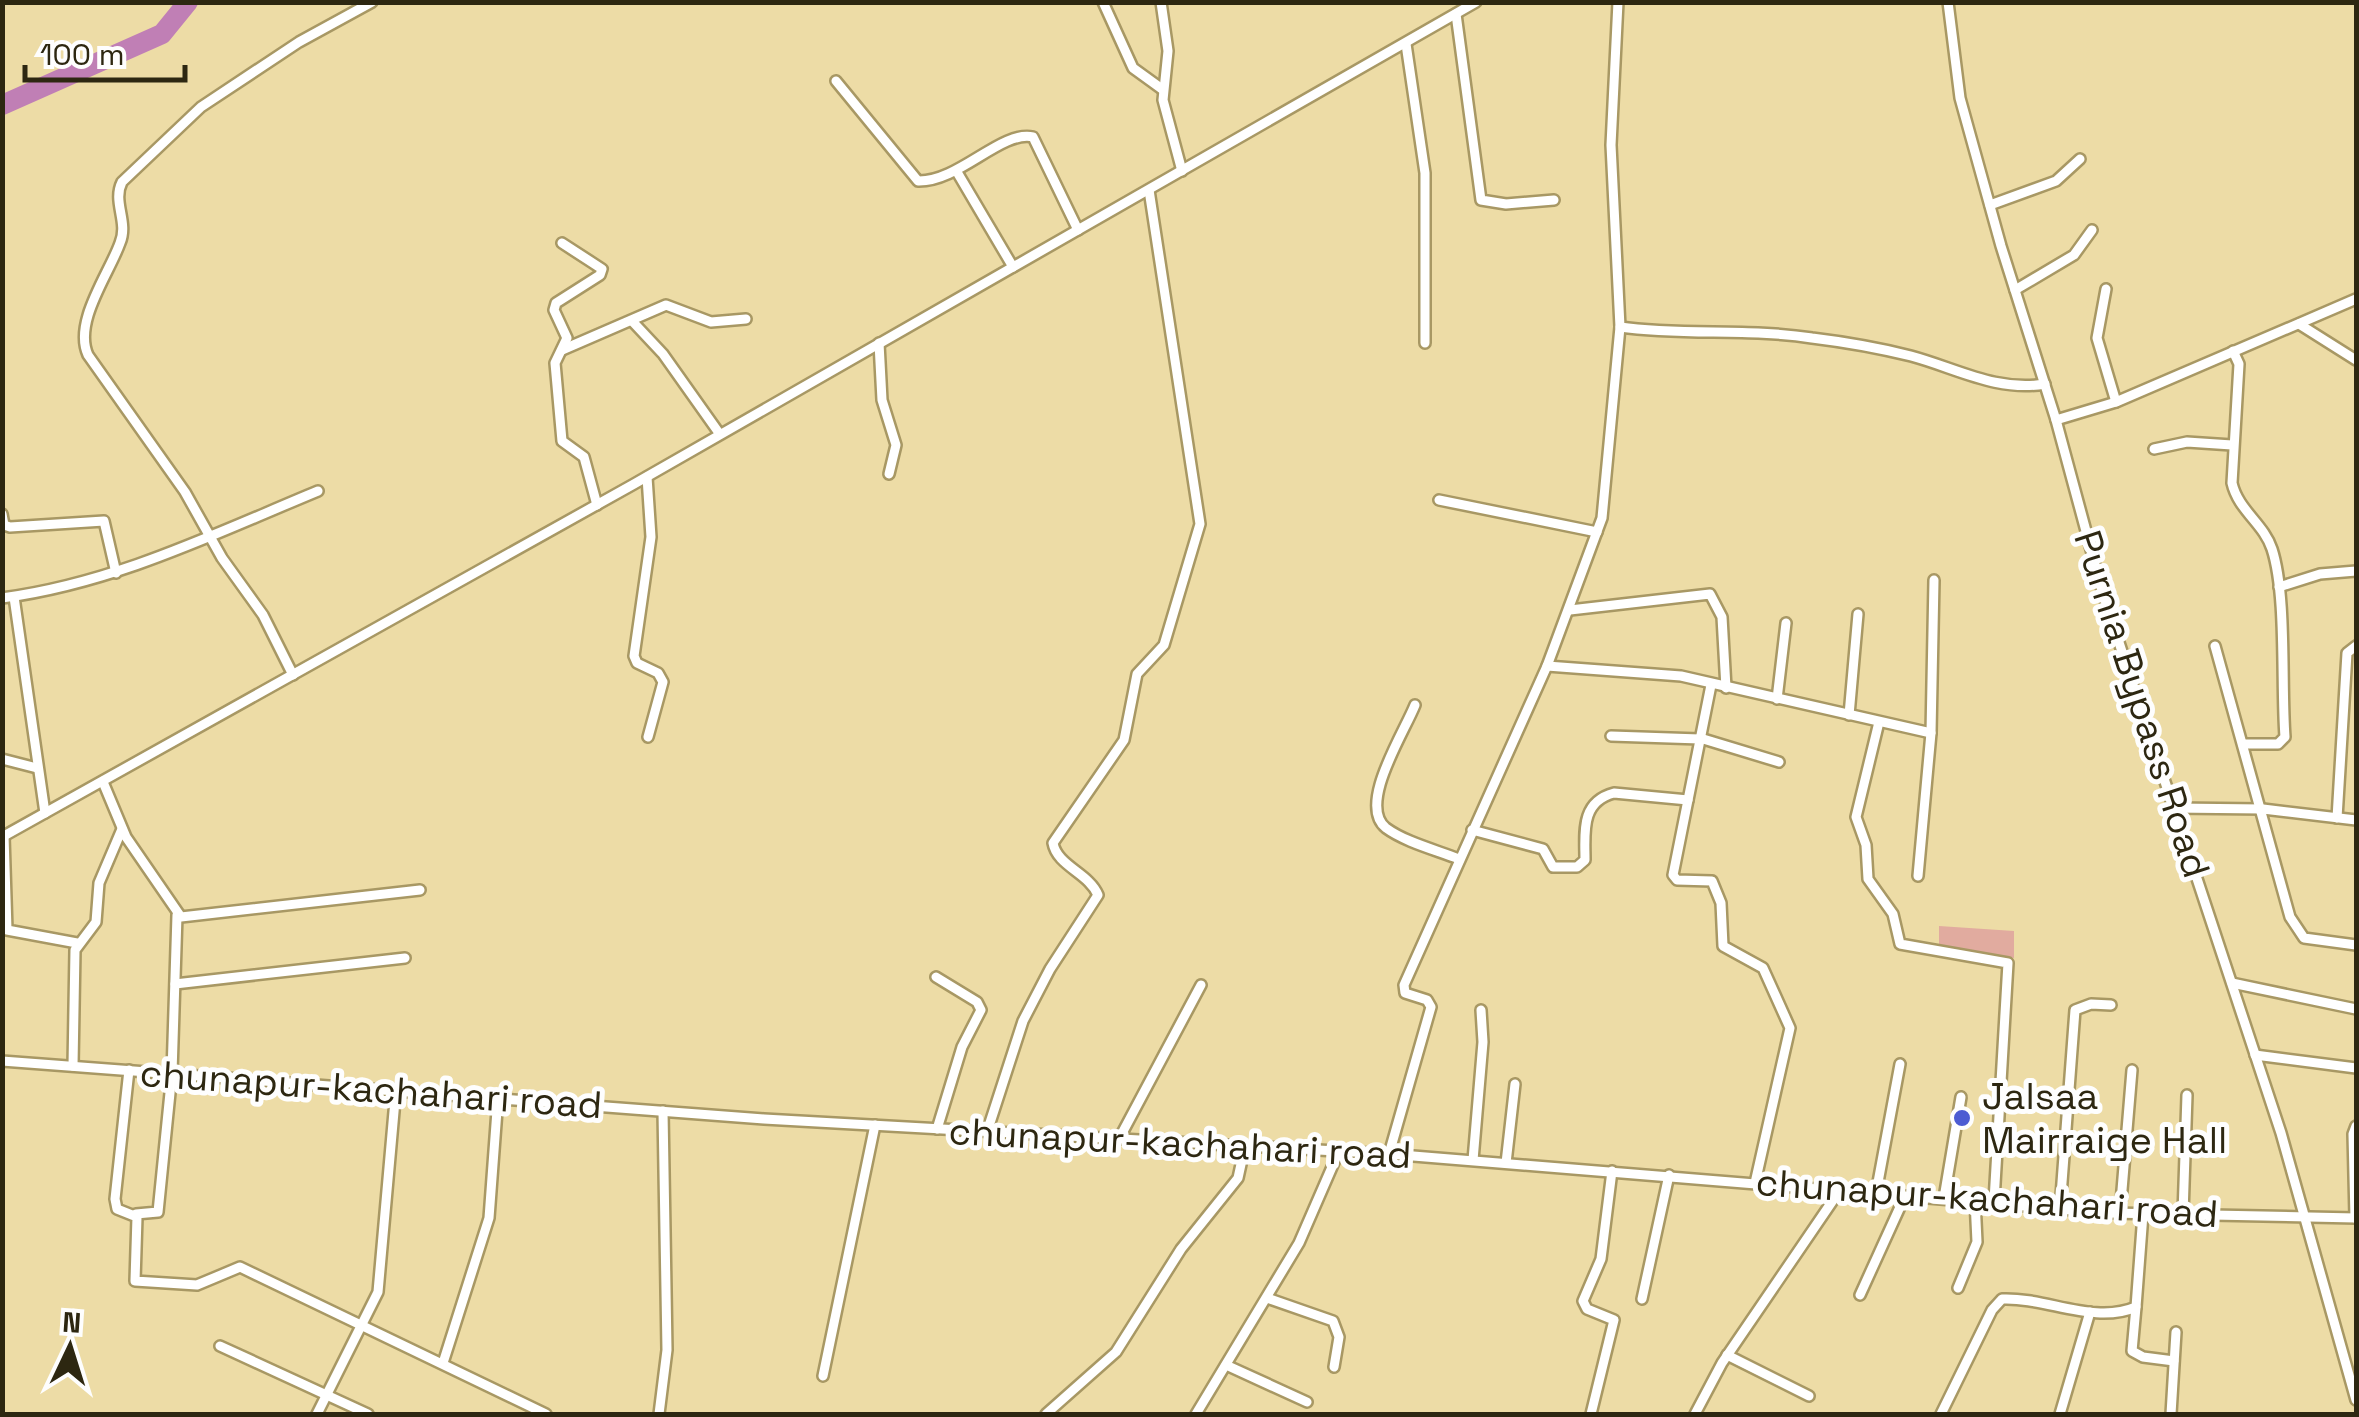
<svg xmlns="http://www.w3.org/2000/svg" width="2359" height="1417" font-family="'Space Grotesk',sans-serif">
	<style>
		.green { fill: #e1ab9f }
		.lines { fill: none; stroke-linecap: round; stroke-linejoin: round }
		.river { stroke: #c07fb5; stroke-width: 20 }
		.minor-casing { stroke: #a89864; stroke-width: 14 }
		.minor { stroke: #fff; stroke-width: 9 }
		.poi-dot { fill: #4d5cd2; stroke: #fefefe; stroke-width: 4 }
		.labels { text-anchor: middle; dominant-baseline: central; stroke-width: 10; stroke-linejoin: round; paint-order: stroke }
		.street-label { font-size: 38px; fill: #2d2711; stroke: #fefefe }
		.poi-label { font-size: 38px; fill: #2d2711; stroke: #fefefe; text-anchor: start }
	</style>
	<rect width="100%" height="100%" fill="#eddca6"/>
	<path class="green" d="M1939,926L2014,931V958L1939,947Z"/>
	<g class="lines">
		<path class="river" d="M2,105L162,34L188,2"/>
		<g class="minor-casing">
			<g id="minor">
				<path d="M1103,2L1133,68L1162,89"/>
				<path d="M1161,2L1168,51L1163,100L1182,171"/>
				<path d="M1948,2L1960,98L2001,246L2056,420L2103,594L2281,1133L2356,1400"/>
				<path d="M1456,14L1481,200L1506,204L1554,200"/>
				<path d="M1406,44L1425,173V343"/>
				<path d="M836,81L918,181C959,182 1001,130 1033,137L1078,230"/>
				<path d="M957,172L1013,267"/>
				<path d="M1990,205L2056,181L2080,159"/>
				<path d="M562,243L602,269L600,275L556,303L554,310L567,338L555,363L562,441L584,457L597,505"/>
				<path d="M2106,289L2097,338L2116,402"/>
				<path d="M2015,290L2074,255L2092,230"/>
				<path d="M633,322L663,354L719,433"/>
				<path d="M2299,324L2356,360"/>
				<path d="M1620,327C1684,336 1748,328 1812,338C1845,342 1879,348 1911,356C1956,368 1996,392 2045,384"/>
				<path d="M879,343L882,400L896,445L889,474"/>
				<path d="M562,350L666,305L711,322L746,319"/>
				<path d="M2233,351L2239,364L2232,483C2238,510 2264,524 2272,549C2287,595 2281,685 2285,737L2278,744H2244"/>
				<path d="M2056,420L2116,402L2356,299"/>
				<path d="M2154,449L2187,442L2232,445"/>
				<path d="M647,477L651,537L634,656L637,663L658,673L663,682L648,737"/>
				<path d="M1439,500L1597,532"/>
				<path d="M2,514L4,525L10,527L104,521L116,573"/>
				<path d="M2279,587L2320,574L2356,571"/>
				<path d="M14,597L45,813"/>
				<path d="M2,598C115,583 214,534 318,491"/>
				<path d="M1570,610L1710,594L1722,617L1726,688"/>
				<path d="M2215,646L2290,917L2304,938L2356,945"/>
				<path d="M1547,666L1681,676L1931,733"/>
				<path d="M293,675L263,615L222,558L185,492L88,355C73,322 109,274 120,243C129,222 112,202 122,182L201,107L299,42L372,2"/>
				<path d="M1711,685L1673,875L1677,880L1712,881L1721,903L1723,946L1763,968L1790,1028L1755,1183"/>
				<path d="M1777,699L1786,623"/>
				<path d="M1415,705C1404,733 1357,805 1386,828C1405,842 1436,850 1459,859"/>
				<path d="M1849,715L1858,614"/>
				<path d="M1879,722L1856,817L1866,845L1868,879L1893,914L1900,944L2008,963L1994,1201"/>
				<path d="M1611,736L1700,739"/>
				<path d="M1700,738L1779,762"/>
				<path d="M2,759L37,768"/>
				<path d="M103,782L126,837L181,917L420,890"/>
				<path d="M2173,808L2263,809L2356,820"/>
				<path d="M2337,818L2347,653L2356,646"/>
				<path d="M1472,830L1543,849L1553,867H1577L1585,860C1585,833 1580,802 1614,793L1688,800"/>
				<path d="M4,836L7,930L77,943"/>
				<path d="M2,837L634,484L1476,2"/>
				<path d="M1918,876L1931,733L1934,580"/>
				<path d="M936,977L977,1002L981,1010L962,1047L937,1129"/>
				<path d="M2232,983L2356,1009"/>
				<path d="M175,984L405,958"/>
				<path d="M2255,1055L2356,1068"/>
				<path d="M2,1061L764,1119L1389,1154L2110,1213L2356,1218"/>
				<path d="M73,1066L75,950L96,922L99,883L122,829"/>
				<path d="M129,1070L115,1199L117,1209L137,1217L135,1281L197,1285L240,1267L546,1414"/>
				<path d="M987,1132L1023,1021L1050,969L1098,895C1089,873 1057,866 1053,843L1124,740L1137,674L1164,645L1200,524L1149,190"/>
				<path d="M1119,1139L1201,985"/>
				<path d="M1389,1154L1431,1007L1427,1000L1405,993L1404,985L1547,666L1602,518L1620,327L1611,145L1618,2"/>
				<path d="M1473,1160L1483,1042L1481,1010"/>
				<path d="M1506,1163L1515,1084"/>
				<path d="M1876,1193L1900,1064"/>
				<path d="M1944,1198L1961,1097"/>
				<path d="M2060,1209L2075,1010L2091,1004L2111,1005"/>
				<path d="M136,1214L158,1212L172,1073L177,915"/>
				<path d="M2120,1214L2132,1070"/>
				<path d="M2183,1214L2187,1095"/>
				<path d="M2355,1218L2353,1134L2356,1126"/>
				<path d="M1958,1288L1977,1242L1975,1200"/>
				<path d="M1860,1295L1905,1196"/>
				<path d="M1267,1298L1333,1321L1339,1337L1334,1367"/>
				<path d="M1642,1299L1669,1175"/>
				<path d="M2136,1307L2132,1351L2143,1357L2174,1361"/>
				<path d="M220,1346L368,1414"/>
				<path d="M1727,1355L1809,1396"/>
				<path d="M443,1363L489,1218L498,1097"/>
				<path d="M1226,1365L1307,1402"/>
				<path d="M823,1376L875,1125"/>
				<path d="M317,1414L378,1292L396,1089"/>
				<path d="M659,1414L667,1350L663,1111"/>
				<path d="M1046,1414L1116,1352L1181,1249L1238,1178L1245,1146"/>
				<path d="M1196,1414L1299,1243L1339,1151"/>
				<path d="M1591,1414L1614,1320L1587,1309L1583,1301L1601,1259L1612,1171"/>
				<path d="M1695,1414L1722,1363L1840,1190"/>
				<path d="M1941,1414L1992,1310L2002,1299C2046,1297 2094,1325 2136,1307L2143,1214"/>
				<path d="M2060,1414L2090,1312"/>
				<path d="M2171,1414L2176,1332"/>
			</g>
		</g>
		<use href="#minor" class="minor"/>
	</g>
	<circle class="poi-dot" cx="1962" cy="1118" r="10"/>
	<g class="labels">
		<g class="street-label">
			<text transform="translate(2142 704) rotate(72)">Purnia Bypass Road</text>
			<text transform="translate(371 1089) rotate(4)">chunapur-kachahari road</text>
			<text transform="translate(1180 1143) rotate(3)">chunapur-kachahari road</text>
			<text transform="translate(1987 1198) rotate(4)">chunapur-kachahari road</text>
		</g>
		<g class="poi-label">
			<text x="1982" y="1096">Jalsaa<tspan x="1982" dy="44">Mairraige Hall</tspan></text>
		</g>
	</g>
	<rect width="2359" height="1417" fill="none" stroke="#2d2711" stroke-width="10"/>
	<g transform="translate(70 1347) rotate(4)" stroke="#fefefe" stroke-width="8" paint-order="stroke">
	<path d="M0-8L18 38L0 25L-18 38Z" fill="#2d2711"/>
	<text y="-15" font-size="28" font-weight="bold" text-anchor="middle" fill="#2d2711">N</text>
	</g>
	<path d="M25 65v15h160v-15" fill="none" stroke="#2d2711" stroke-width="5"/>
	<text x="40" y="65" font-size="30" fill="#2d2711" stroke="#fefefe" stroke-width="8" paint-order="stroke">100 m</text>
</svg>
